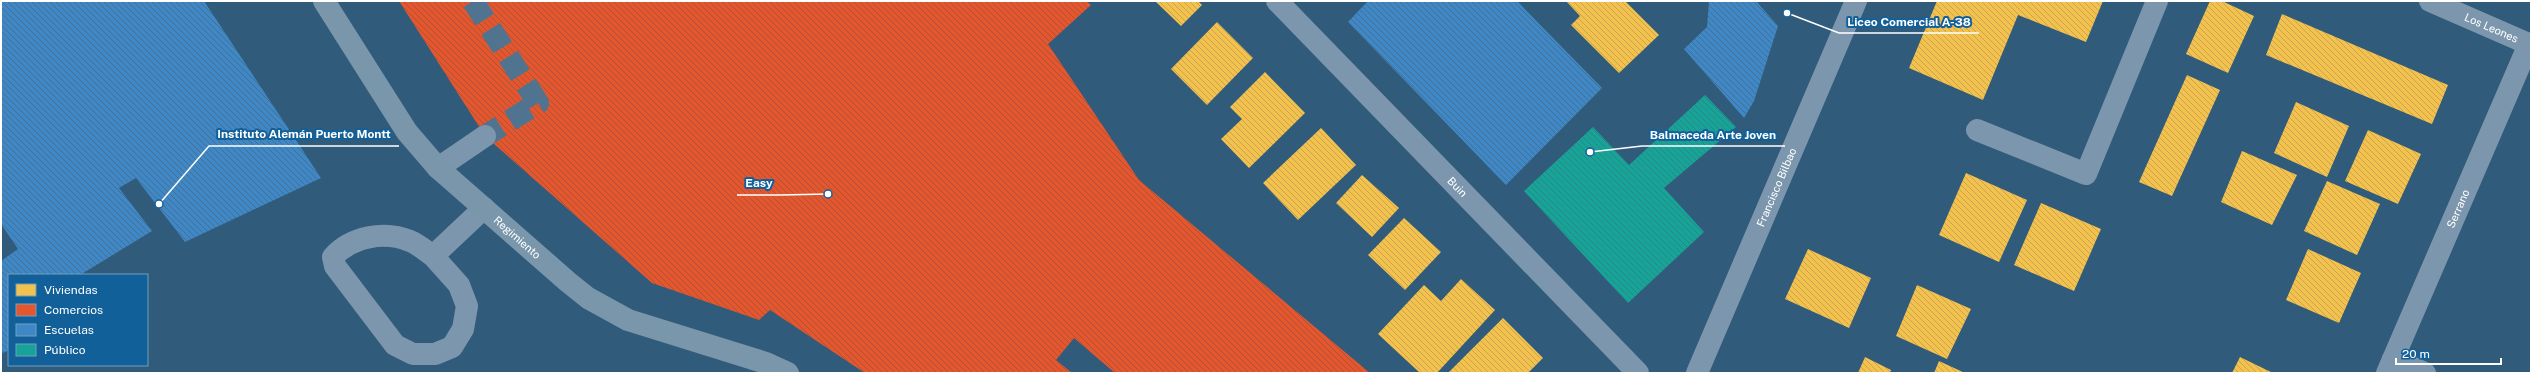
<svg xmlns="http://www.w3.org/2000/svg" width="2532" height="374" font-family="'Public Sans',sans-serif">
	<style>
		.homes { fill: url(#homes-back-hatch) }
		.shops { fill: url(#shops-back-hatch) }
		.schools { fill: url(#schools-back-hatch) }
		.public { fill: url(#public-back-hatch) }
		.lines { fill: none; stroke-linecap: round; stroke-linejoin: round }
		.minor-tunnel { stroke: #50748f; stroke-width: 22; stroke-dasharray: 22 11; stroke-linecap: butt }
		.minor { stroke: #7c97ad; stroke-width: 22 }
		.major { stroke: #7996ab; stroke-width: 22 }
		.labels { text-anchor: middle; dominant-baseline: central; stroke-width: 4; stroke-linejoin: round; paint-order: stroke }
		.street-label { font-size: 11px; fill: #fff; stroke: #12609a }
		.leader { fill: none; stroke: #fff; stroke-width: 1.5 }
		.callout-dot { fill: #fff; stroke: #12609a; stroke-width: 1.5 }
		.callout-label { font-size: 12px; text-anchor: middle; font-weight: bold; fill: #fff; stroke: #12609a; stroke-width: 4; stroke-linejoin: round; paint-order: stroke }
	</style>
	<defs>
		<pattern id="homes-back-hatch" width="6" height="6" patternUnits="userSpaceOnUse"><rect width="6" height="6" fill="#f2c14e"/><path d="M-1 5l2 2M0 0l6 6M5-1l2 2" fill="none" stroke="#c8a44e"/></pattern>
		<pattern id="shops-back-hatch" width="6" height="6" patternUnits="userSpaceOnUse"><rect width="6" height="6" fill="#e4572e"/><path d="M-1 5l2 2M0 0l6 6M5-1l2 2" fill="none" stroke="#af5338"/></pattern>
		<pattern id="schools-back-hatch" width="6" height="6" patternUnits="userSpaceOnUse"><rect width="6" height="6" fill="#3f88c5"/><path d="M-1 5l2 2M0 0l6 6M5-1l2 2" fill="none" stroke="#447095"/></pattern>
		<pattern id="public-back-hatch" width="6" height="6" patternUnits="userSpaceOnUse"><rect width="6" height="6" fill="#17a398"/><path d="M-1 5l2 2M0 0l6 6M5-1l2 2" fill="none" stroke="#278981"/></pattern>
	</defs>
	<rect width="100%" height="100%" fill="#315b7b"/>
	<g class="homes">
		<path d="M1155,1H1198L1202,5L1181,26Z"/>
		<path d="M1566,1H1625L1659,35L1619,73L1571,25L1580,16Z"/>
		<path d="M1937,1H2103L2086,42L2018,15L1983,100L1909,68Z"/>
		<path d="M2210,1H2222L2254,16L2228,73L2186,54Z"/>
		<path d="M2282,14L2448,85L2432,124L2266,55Z"/>
		<path d="M1217,22L1253,58L1207,105L1171,69Z"/>
		<path d="M1265,72L1305,113L1249,168L1221,139L1242,119L1230,107Z"/>
		<path d="M2187,75L2220,90L2172,196L2139,182Z"/>
		<path d="M2296,102L2349,126L2327,177L2274,153Z"/>
		<path d="M1321,128L1356,165L1298,220L1263,183Z"/>
		<path d="M2368,130L2421,154L2398,204L2345,181Z"/>
		<path d="M2242,151L2297,175L2272,225L2221,202Z"/>
		<path d="M1966,173L2027,200L1999,262L1939,235Z"/>
		<path d="M1362,175L1399,208L1372,237L1336,203Z"/>
		<path d="M2327,181L2380,204L2357,255L2304,231Z"/>
		<path d="M2041,203L2101,229L2074,291L2014,265Z"/>
		<path d="M1404,218L1441,252L1405,290L1368,255Z"/>
		<path d="M1808,249L1871,278L1849,328L1785,299Z"/>
		<path d="M2308,249L2361,273L2339,323L2286,300Z"/>
		<path d="M1461,279L1495,310L1437,373H1420L1378,334L1424,285L1441,301Z"/>
		<path d="M1917,285L1971,309L1947,359L1896,336Z"/>
		<path d="M1503,318L1543,358L1528,373H1448Z"/>
		<path d="M1865,357L1891,370L1890,373H1858Z"/>
		<path d="M2240,357L2273,373H2232Z"/>
		<path d="M1939,361L1965,373H1934Z"/>
	</g>
	<path class="shops" d="M399,1H1086L1091,5L1048,44L1139,180L1370,373H1115L1074,338L1056,360L1072,373H865L770,310L759,320L652,283L485,136Z"/>
	<g class="schools">
		<path d="M1,1H204L321,178L185,242L136,178L119,188L152,231L80,275H9V350L3,353L1,350V261L18,249L1,224Z"/>
		<path d="M1368,1H1517L1602,88L1506,185L1348,22Z"/>
		<path d="M1709,1H1756L1778,26L1754,101L1744,118L1684,49L1707,27Z"/>
	</g>
	<path class="public" d="M1705,95L1736,127L1664,188L1704,232L1628,303L1524,191L1593,127L1629,165Z"/>
	<g class="lines">
		<path class="minor-tunnel" d="M473,1L538,103L485,136"/>
		<g class="minor">
			<path id="s1" d="M1277,1L1638,373"/>
			<path id="s2" d="M2430,1L2531,45"/>
			<path d="M1977,130L2086,174L2157,1"/>
			<path d="M438,168L485,136"/>
			<path d="M433,256L459,285L467,306L463,329L452,347L435,354H413L395,345L335,266L333,257C351,237 384,230 410,241C418,244 426,251 433,256L484,208"/>
			<path d="M2393,359L2425,373"/>
			<path id="s3" d="M1697,373L1856,1"/>
			<path id="s4" d="M2387,373L2529,44"/>
		</g>
		<path class="major" id="s5" d="M324,1L407,132L438,168L568,282L588,298L628,320L766,363L788,373"/>
	</g>
	<g class="labels">
		<g class="street-label">
			<text stroke="none"><textPath href="#s2" startOffset="67">Los Leones</textPath></text>
			<text stroke="none"><textPath href="#s1" startOffset="259">Buin</textPath></text>
			<text stroke="none"><textPath href="#s3" startOffset="202">Francisco Bilbao</textPath></text>
			<text stroke="none"><textPath href="#s4" startOffset="179">Serrano</textPath></text>
			<text stroke="none"><textPath href="#s5" startOffset="308">Regimiento</textPath></text>
		</g>
	</g>
	<path class="leader" d="M1787 13L1839 33H1979M159 204L209 146H399M1590 152L1642 146H1785M828 194L780 195H737"/>
	<g class="callout-dot">
		<circle cx="1787" cy="13" r="4"/>
		<circle cx="159" cy="204" r="4"/>
		<circle cx="1590" cy="152" r="4"/>
		<circle cx="828" cy="194" r="4"/>
	</g>
	<g class="callout-label">
		<text x="1909" y="26">Liceo Comercial A-38</text>
		<text x="304" y="138">Instituto Alemán Puerto Montt</text>
		<text x="1713" y="139">Balmaceda Arte Joven</text>
		<text x="759" y="187">Easy</text>
	</g>
	<rect width="2532" height="374" fill="none" stroke="#ffffff" stroke-width="4"/>
	<rect x="8" y="274" width="140" height="92" fill="#12609a" stroke="#71a0c2"/>
	<rect x="16" y="284" width="20" height="12" fill="#f2c14e" stroke="#71a0c2"/>
	<text x="44" y="294" font-size="12" fill="#ffffff">Viviendas</text>
	<rect x="16" y="304" width="20" height="12" fill="#e4572e" stroke="#71a0c2"/>
	<text x="44" y="314" font-size="12" fill="#ffffff">Comercios</text>
	<rect x="16" y="324" width="20" height="12" fill="#3f88c5" stroke="#71a0c2"/>
	<text x="44" y="334" font-size="12" fill="#ffffff">Escuelas</text>
	<rect x="16" y="344" width="20" height="12" fill="#17a398" stroke="#71a0c2"/>
	<text x="44" y="354" font-size="12" fill="#ffffff">Público</text>
	<path d="M2396 358v6h105v-6" fill="none" stroke="#ffffff" stroke-width="2"/>
	<text x="2402" y="358" font-size="12" fill="#ffffff" stroke="#12609a" stroke-width="3" paint-order="stroke">20 m</text>
</svg>
